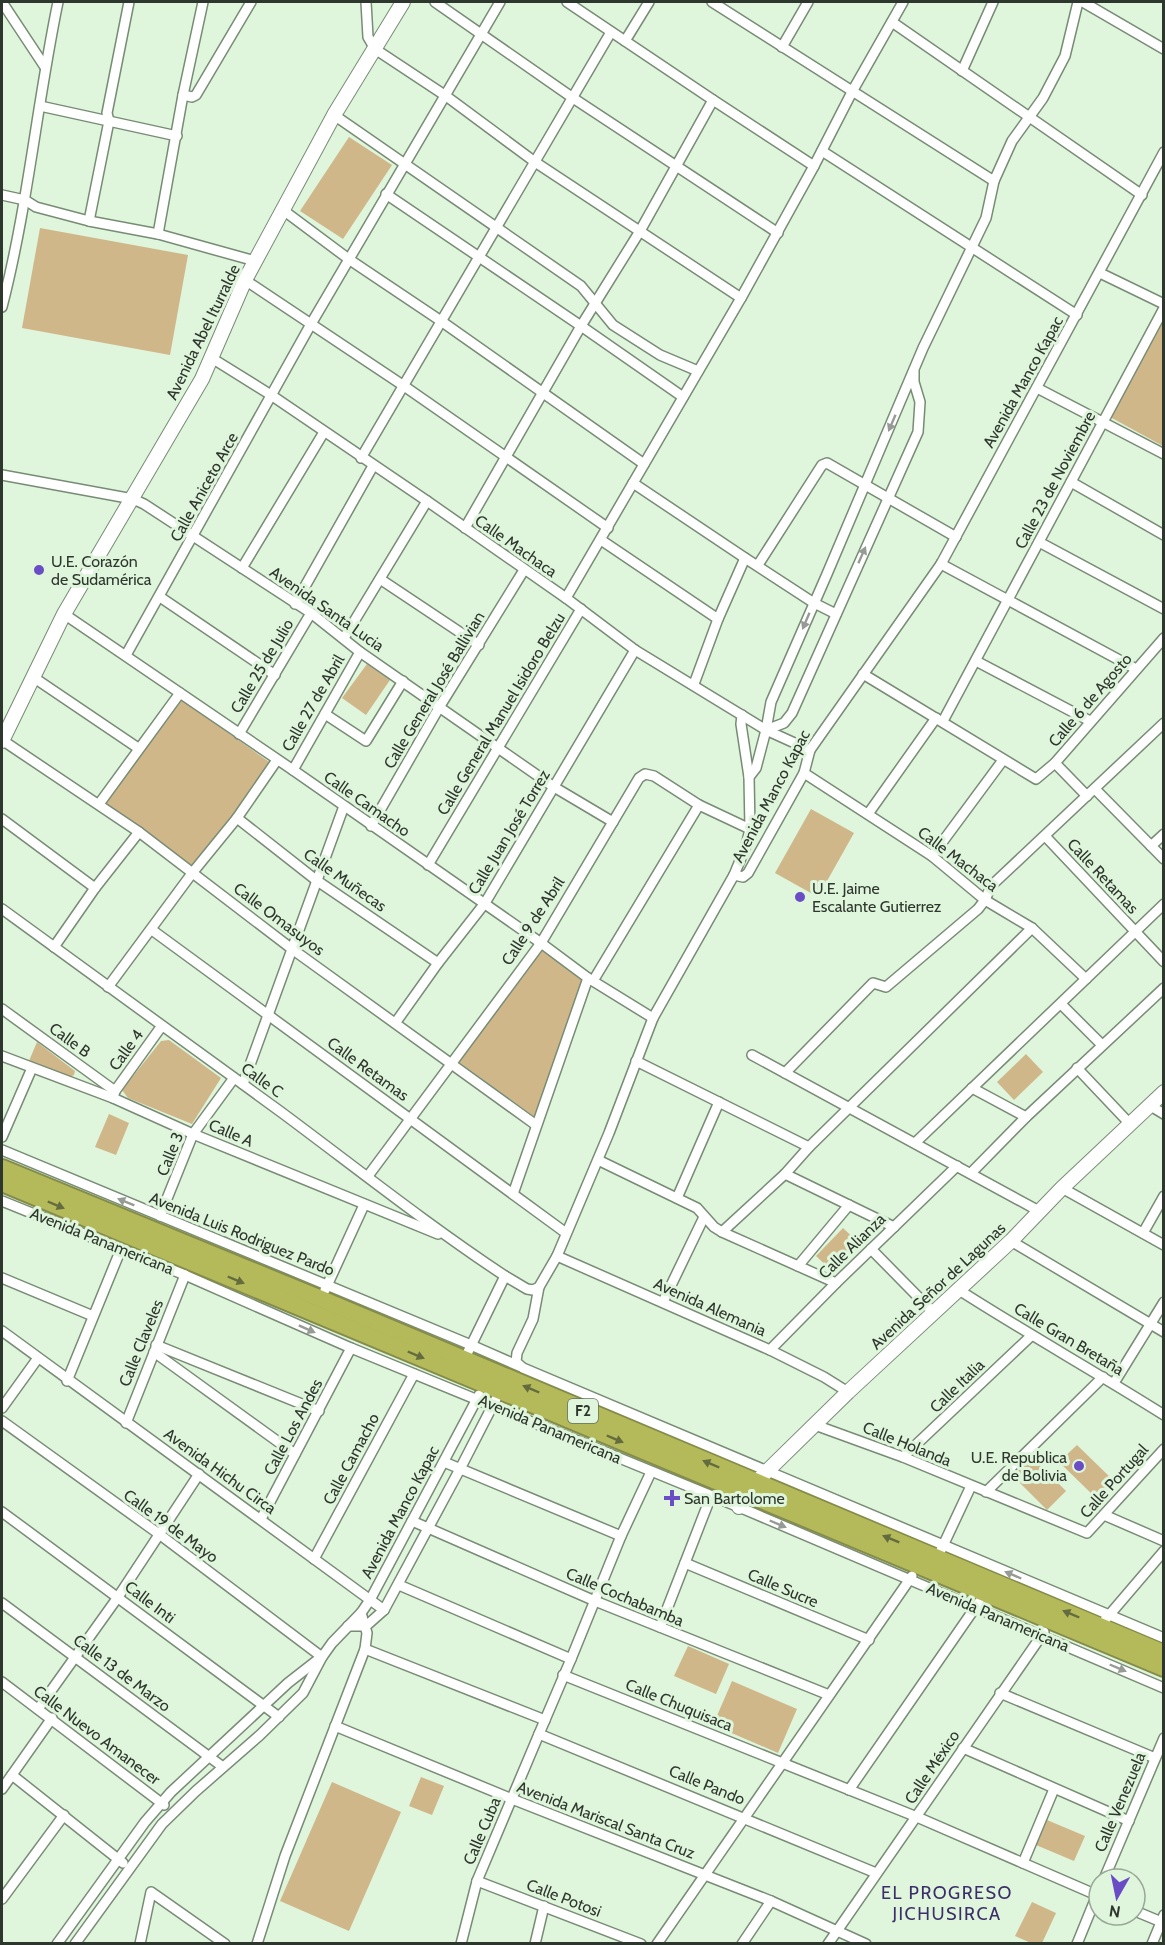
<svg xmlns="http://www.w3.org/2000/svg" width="1165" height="1945" font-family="Cabin,sans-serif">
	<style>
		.green { fill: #d0b789 }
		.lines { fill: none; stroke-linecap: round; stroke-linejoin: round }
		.street-casing { stroke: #788c75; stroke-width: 12 }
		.secondary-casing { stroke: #788c75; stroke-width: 16 }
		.highway-casing { stroke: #858c4a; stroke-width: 20 }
		.street { stroke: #fff; stroke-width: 9 }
		.secondary { stroke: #fff; stroke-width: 14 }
		.highway { stroke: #b4ba5a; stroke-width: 16 }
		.oneway { fill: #969b96 }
		.oneway2 { fill: #646b3f }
		.poi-dot { fill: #6a4cc5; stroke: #dff5dc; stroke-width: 2 }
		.labels { text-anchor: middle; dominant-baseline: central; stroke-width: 6; stroke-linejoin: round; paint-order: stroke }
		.shield { fill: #dff5dc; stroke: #637062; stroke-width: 1.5 }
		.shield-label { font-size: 15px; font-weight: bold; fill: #2e372d }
		.street-label { font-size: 16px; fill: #2e372d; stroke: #dff5dc }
		.poi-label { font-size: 16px; fill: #2e372d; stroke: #dff5dc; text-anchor: start }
		.neighbourhood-label { font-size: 18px; letter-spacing: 1.5px; fill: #3b2e6a; stroke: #dff5dc }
	</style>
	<rect width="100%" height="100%" fill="#dff5dc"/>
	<g class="green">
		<path d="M349,137L392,165L343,239L300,211Z"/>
		<path d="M40,228L188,255L170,355L22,328Z"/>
		<path d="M1163,319V446L1110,417Z"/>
		<path d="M367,664L390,680L366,715L342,698Z"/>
		<path d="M182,700L272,764L194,869L103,803Z"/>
		<path d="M811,809L854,833L818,897L775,873Z"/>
		<path d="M542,951L584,980L536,1118L459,1062Z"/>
		<path d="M169,1040L221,1078L192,1124L128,1098L122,1090L161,1041Z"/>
		<path d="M37,1042L75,1071L74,1075L70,1077L29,1061Z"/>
		<path d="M1026,1054L1043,1072L1014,1100L997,1082Z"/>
		<path d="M109,1114L129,1123L116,1155L95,1147Z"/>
		<path d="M843,1228L860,1244L833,1272L816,1256Z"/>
		<path d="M1077,1445L1114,1481L1097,1499L1059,1462Z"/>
		<path d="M1032,1457L1066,1491L1047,1510L1013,1476Z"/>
		<path d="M688,1646L729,1664L716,1694L674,1676Z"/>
		<path d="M732,1681L797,1709L778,1753L713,1725Z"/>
		<path d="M421,1777L444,1786L432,1815L409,1806Z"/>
		<path d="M332,1782L401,1812L349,1931L280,1901Z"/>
		<path d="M1047,1820L1085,1836L1074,1861L1036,1845Z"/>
		<path d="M1032,1902L1056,1913L1042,1943H1031L1015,1936Z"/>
	</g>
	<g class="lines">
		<g class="street-casing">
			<g id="street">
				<path d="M2,2L45,67"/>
				<path d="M366,2L368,37L375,49L446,96L535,162L741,298"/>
				<path d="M435,2L573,98L778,233"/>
				<path d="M567,2L713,100L814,166L853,90L903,2"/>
				<path d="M712,2L994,181"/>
				<path d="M1083,2L1164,49"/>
				<path d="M892,22L1142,195"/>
				<path d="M625,41L649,2"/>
				<path d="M782,47L808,2"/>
				<path d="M962,71L993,2"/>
				<path d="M183,95L192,97L196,95L251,2"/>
				<path d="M40,106L177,136"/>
				<path d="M334,115L581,286L613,325L660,355L698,371"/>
				<path d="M822,151L1077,315"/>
				<path d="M386,194L581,326L683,397"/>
				<path d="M2,195L25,200L36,207L89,221L158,234L255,261"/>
				<path d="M283,210L350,260L441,321L644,464"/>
				<path d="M89,221L109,121L107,113L129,2"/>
				<path d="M158,234L183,95L203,2"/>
				<path d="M1100,273L1164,304"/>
				<path d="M245,280L404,386L608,528"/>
				<path d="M2,307C28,206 37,103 58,2"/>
				<path d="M210,357L271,395L427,501L566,598L635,650L766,730L810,750"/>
				<path d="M914,369V382L920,402L918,432L792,713L784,723L766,730L771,702L827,574L923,348L986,218L994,181L1012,141L1043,98L1065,56L1078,2"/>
				<path d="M1037,388L1164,454"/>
				<path d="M361,458L611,32"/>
				<path d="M2,475L133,499L144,504L311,613L360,652L554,787L613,822"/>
				<path d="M1071,482L1164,535"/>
				<path d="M633,483L745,558L814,603L836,614"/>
				<path d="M465,528L581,326L640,231L713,100"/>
				<path d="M601,540L718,619"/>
				<path d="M1039,542L1164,609"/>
				<path d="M941,564L1136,669"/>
				<path d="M758,565L822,465L827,463L956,537"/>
				<path d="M242,568L324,432"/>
				<path d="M380,579L479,645"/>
				<path d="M160,597L275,675"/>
				<path d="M566,598L741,298L814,166"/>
				<path d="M295,604L373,466"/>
				<path d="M64,614L293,770L541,943L588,978L653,1018"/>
				<path d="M344,638L427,501"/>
				<path d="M126,655L311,324L500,2"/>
				<path d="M976,661L1090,721"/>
				<path d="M863,674L1036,779L1055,763L1164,638"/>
				<path d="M33,677L138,748"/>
				<path d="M694,684L718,619L745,558"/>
				<path d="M325,714L366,741L403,681"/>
				<path d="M742,715L741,724L749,777"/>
				<path d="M943,721L1164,308"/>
				<path d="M239,734L311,613"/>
				<path d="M2,740L139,832L292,949L536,1125"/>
				<path d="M1055,763L1087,796"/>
				<path d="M293,770L360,652"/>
				<path d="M804,773L932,856L985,900L1032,928L1086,979"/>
				<path d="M1095,789L1164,859"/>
				<path d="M99,804L180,693"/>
				<path d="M868,814L936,718"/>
				<path d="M237,818L316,880L438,963"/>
				<path d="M2,819L95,888"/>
				<path d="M371,826L440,706L524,570"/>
				<path d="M1045,836L1164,962"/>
				<path d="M1151,846L1164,834"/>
				<path d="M932,856L1003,760"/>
				<path d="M428,865L581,609"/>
				<path d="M734,875L743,877L748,873L804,773L810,750L941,564L1164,152"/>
				<path d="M2,909C94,977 188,1044 281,1112C355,1167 428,1225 505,1276"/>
				<path d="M152,930L566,1233"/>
				<path d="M54,947L95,888L139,832"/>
				<path d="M593,981L699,805"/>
				<path d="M108,987L193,872L237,818L277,760"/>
				<path d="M1061,1004L1102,1045"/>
				<path d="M2,1009L115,1091L113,1098"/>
				<path d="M396,1022L438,963L485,903L635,650"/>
				<path d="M752,1055L1039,1211"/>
				<path d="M2,1056L113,1098L193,1134L438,1234"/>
				<path d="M636,1061L809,1147"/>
				<path d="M1077,1068L1130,1124"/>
				<path d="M785,1073L873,983L886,987L978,909L985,900L991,886L1164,723"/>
				<path d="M243,1084L344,806"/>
				<path d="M972,1088L1026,1117"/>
				<path d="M115,1091L161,1027"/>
				<path d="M1149,1105L1164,1114"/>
				<path d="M2,1137L32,1068"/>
				<path d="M915,1143L1164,904"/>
				<path d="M2,1150L471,1345L521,1367"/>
				<path d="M598,1160L697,1208L714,1227L722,1232L836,1283"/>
				<path d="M971,1173L1026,1117L1164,988"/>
				<path d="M785,1174L894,1227"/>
				<path d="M368,1176L541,943L639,778L645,774L654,776L699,805L750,829"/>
				<path d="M1062,1188L1164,1245"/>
				<path d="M513,1194L588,978"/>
				<path d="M677,1198L719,1102"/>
				<path d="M2,1201L185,1275L351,1348L739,1507L1164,1688"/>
				<path d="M160,1216L193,1134L234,1078"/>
				<path d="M722,1232L785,1174L809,1147L1032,928"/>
				<path d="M1143,1233L1164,1196"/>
				<path d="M1011,1241L1164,1332"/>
				<path d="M871,1249L933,1312"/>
				<path d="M557,1256L770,1350L824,1377L848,1392"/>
				<path d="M798,1266L849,1205"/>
				<path d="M2,1278L93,1316"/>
				<path d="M539,1287L533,1319L517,1353L516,1362L523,1368L1164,1638"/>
				<path d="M325,1290L364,1205"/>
				<path d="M959,1290C1026,1333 1096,1372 1164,1415"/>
				<path d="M663,1302L704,1217"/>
				<path d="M2,1331L384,1610"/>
				<path d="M156,1345L319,1411"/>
				<path d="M770,1350L836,1283L957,1166"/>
				<path d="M154,1352L295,1454"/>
				<path d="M464,1360L505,1276L527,1289L533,1290L539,1287L557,1256L609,1133L653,1018L734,875L746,846L750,829L749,777L756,768L766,730"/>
				<path d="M67,1381L121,1249"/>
				<path d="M1114,1383L1164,1302"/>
				<path d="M2,1408L38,1358"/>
				<path d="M2,1421L159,1534L322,1657"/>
				<path d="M126,1423L185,1275"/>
				<path d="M815,1425L903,1457L1087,1533L1164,1449"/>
				<path d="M903,1457L1031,1336"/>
				<path d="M444,1462L621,1536"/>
				<path d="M986,1492L1103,1377"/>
				<path d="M2,1512L279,1717"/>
				<path d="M1104,1515L1164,1541"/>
				<path d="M261,1519L351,1348"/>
				<path d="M412,1521L595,1601L829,1695"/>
				<path d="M941,1550L971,1486"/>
				<path d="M314,1559L414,1374"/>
				<path d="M685,1563L869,1640"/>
				<path d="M399,1585L571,1659L539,1734L876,1873"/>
				<path d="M2,1603L223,1767"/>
				<path d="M1105,1620L1164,1551"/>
				<path d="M348,1626H366L384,1610L460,1469L496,1399"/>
				<path d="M660,1627L711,1496"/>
				<path d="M365,1649L545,1720"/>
				<path d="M571,1659L621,1536L651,1472"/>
				<path d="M563,1675L917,1817L1099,1896"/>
				<path d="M2,1682L164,1805"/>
				<path d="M1000,1693L1155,1758"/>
				<path d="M38,1709L118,1597L199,1474"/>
				<path d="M335,1726L512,1799L771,1901L866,1944"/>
				<path d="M963,1748L1129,1821"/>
				<path d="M12,1775L123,1863"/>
				<path d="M2,1789L52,1718"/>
				<path d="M849,1790L979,1602"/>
				<path d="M1023,1863L1054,1789"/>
				<path d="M1104,1879L1164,1738"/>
				<path d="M477,1881L641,1944"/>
				<path d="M2,1899L64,1815"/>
				<path d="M1135,1911L1164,1923"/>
				<path d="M57,1944L145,1822L171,1792L288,1683L320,1658"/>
				<path d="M75,1944L162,1824L196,1791L260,1735L303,1693L322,1657L332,1643L361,1613L370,1600L479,1395"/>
				<path d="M140,1944L151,1892L225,1944"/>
				<path d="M257,1944L285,1856L365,1649L367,1633L361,1613"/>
				<path d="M461,1944L477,1881L539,1734"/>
				<path d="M535,1944L544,1906"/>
				<path d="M657,1944L912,1576"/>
				<path d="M742,1944L771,1901"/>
				<path d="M828,1944L1044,1632"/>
				<path d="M1077,1944L1099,1890"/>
				<path d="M1152,1944L1164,1915"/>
			</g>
		</g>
		<g class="secondary-casing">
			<g id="secondary">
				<path d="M2,741L64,614L202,379L245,280L334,115L403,2"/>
				<path d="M739,1507L755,1483L848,1392L1011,1241L1062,1188L1164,1092"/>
			</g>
		</g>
		<g class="highway-casing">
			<g id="highway">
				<path d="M2,1168L321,1299L1164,1653"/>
				<path d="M2,1183L1164,1668"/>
			</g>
		</g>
		<use href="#street" class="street"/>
		<use href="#secondary" class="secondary"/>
		<use href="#highway" class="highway"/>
	</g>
	<defs><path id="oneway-solid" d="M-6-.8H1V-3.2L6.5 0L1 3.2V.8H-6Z" transform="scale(1.5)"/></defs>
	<g class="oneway">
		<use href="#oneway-solid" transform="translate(892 423) rotate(113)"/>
		<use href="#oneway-solid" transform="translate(862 555) rotate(-66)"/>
		<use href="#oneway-solid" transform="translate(806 621) rotate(113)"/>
		<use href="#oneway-solid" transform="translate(126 1202) rotate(-158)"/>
		<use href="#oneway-solid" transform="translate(307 1329) rotate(24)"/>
		<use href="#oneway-solid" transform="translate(778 1524) rotate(23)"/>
		<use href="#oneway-solid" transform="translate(1013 1575) rotate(-157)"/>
		<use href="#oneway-solid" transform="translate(1118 1668) rotate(23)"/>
	</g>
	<g class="oneway2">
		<use href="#oneway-solid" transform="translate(56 1205) rotate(23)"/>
		<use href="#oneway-solid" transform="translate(236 1280) rotate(23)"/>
		<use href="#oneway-solid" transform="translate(416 1355) rotate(23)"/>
		<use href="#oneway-solid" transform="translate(531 1389) rotate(-157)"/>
		<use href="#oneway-solid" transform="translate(615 1439) rotate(23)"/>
		<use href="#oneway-solid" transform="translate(711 1464) rotate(-157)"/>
		<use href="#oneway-solid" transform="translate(891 1539) rotate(-158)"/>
		<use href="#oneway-solid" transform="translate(1071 1614) rotate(-157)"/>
	</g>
	<g class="poi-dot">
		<circle cx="39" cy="570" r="6"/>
		<circle cx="800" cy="897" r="6"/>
		<circle cx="1079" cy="1466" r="6"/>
		<path d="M669 1489h6v6h6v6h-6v6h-6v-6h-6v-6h6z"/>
	</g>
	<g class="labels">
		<rect class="shield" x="568" y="1399" width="30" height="24" rx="4.5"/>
		<g class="shield-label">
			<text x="583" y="1411">F2</text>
		</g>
		<g class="street-label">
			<text transform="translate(203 332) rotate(-64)">Avenida Abel Iturralde</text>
			<text transform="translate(1023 382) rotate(-61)">Avenida Manco Kapac</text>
			<text transform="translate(1055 480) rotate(-62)">Calle 23 de Noviembre</text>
			<text transform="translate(204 487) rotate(-61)">Calle Aniceto Arce</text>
			<text transform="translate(516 546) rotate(35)">Calle Machaca</text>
			<text transform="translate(327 609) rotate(35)">Avenida Santa Lucia</text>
			<text transform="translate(262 666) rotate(-59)">Calle 25 de Julio</text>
			<text transform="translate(434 690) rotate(-59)">Calle General José Ballivian</text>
			<text transform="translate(1090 700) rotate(-49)">Calle 6 de Agosto</text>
			<text transform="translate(313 703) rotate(-60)">Calle 27 de Abril</text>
			<text transform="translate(501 714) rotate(-59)">Calle General Manuel Isidoro Belzu</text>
			<text transform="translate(771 796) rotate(-62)">Avenida Manco Kapac</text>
			<text transform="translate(367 804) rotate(35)">Calle Camacho</text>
			<text transform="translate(509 832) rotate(-59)">Calle Juan José Torrez</text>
			<text transform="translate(958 859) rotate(37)">Calle Machaca</text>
			<text transform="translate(1103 876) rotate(47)">Calle Retamas</text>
			<text transform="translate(345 880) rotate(35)">Calle Muñecas</text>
			<text transform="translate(279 919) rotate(37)">Calle Omasuyos</text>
			<text transform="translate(533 921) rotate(-57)">Calle 9 de Abril</text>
			<text transform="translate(70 1040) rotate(36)">Calle B</text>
			<text transform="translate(126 1050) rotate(-54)">Calle 4</text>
			<text transform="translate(368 1069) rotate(36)">Calle Retamas</text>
			<text transform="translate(262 1080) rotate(36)">Calle C</text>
			<text transform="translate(231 1133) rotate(23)">Calle A</text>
			<text transform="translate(170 1154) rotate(-68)">Calle 3</text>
			<text transform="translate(242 1234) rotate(22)">Avenida Luis Rodriguez Pardo</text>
			<text transform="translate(102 1241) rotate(22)">Avenida Panamericana</text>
			<text transform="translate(852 1246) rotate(-44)">Calle Alianza</text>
			<text transform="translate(938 1286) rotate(-43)">Avenida Señor de Lagunas</text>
			<text transform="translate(710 1307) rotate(24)">Avenida Alemania</text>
			<text transform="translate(1069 1339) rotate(31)">Calle Gran Bretaña</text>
			<text transform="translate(141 1343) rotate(-68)">Calle Claveles</text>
			<text transform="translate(957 1386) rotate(-44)">Calle Italia</text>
			<text transform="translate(293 1427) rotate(-62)">Calle Los Andes</text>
			<text transform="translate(550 1429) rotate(23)">Avenida Panamericana</text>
			<text transform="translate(907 1444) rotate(22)">Calle Holanda</text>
			<text transform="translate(351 1459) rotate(-62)">Calle Camacho</text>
			<text transform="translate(220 1471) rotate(36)">Avenida Hichu Circa</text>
			<text transform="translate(1114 1481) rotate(-48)">Calle Portugal</text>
			<text transform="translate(400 1512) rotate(-62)">Avenida Manco Kapac</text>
			<text transform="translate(171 1526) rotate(36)">Calle 19 de Mayo</text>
			<text transform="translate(783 1588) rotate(23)">Calle Sucre</text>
			<text transform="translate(625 1597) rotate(23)">Calle Cochabamba</text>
			<text transform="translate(150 1602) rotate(37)">Calle Inti</text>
			<text transform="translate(998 1617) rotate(23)">Avenida Panamericana</text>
			<text transform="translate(122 1673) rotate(37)">Calle 13 de Marzo</text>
			<text transform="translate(679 1705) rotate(22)">Calle Chuquisaca</text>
			<text transform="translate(97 1735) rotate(37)">Calle Nuevo Amanecer</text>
			<text transform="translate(932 1767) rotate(-56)">Calle México</text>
			<text transform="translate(707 1785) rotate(22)">Calle Pando</text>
			<text transform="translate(1120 1802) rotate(-67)">Calle Venezuela</text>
			<text transform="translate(606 1820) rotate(21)">Avenida Mariscal Santa Cruz</text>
			<text transform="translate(482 1831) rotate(-67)">Calle Cuba</text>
			<text transform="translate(564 1898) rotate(21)">Calle Potosi</text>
		</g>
		<g class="poi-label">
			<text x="51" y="561">U.E. Corazón<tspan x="51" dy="18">de Sudamérica</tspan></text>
			<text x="812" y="888">U.E. Jaime<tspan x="812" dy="18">Escalante Gutierrez</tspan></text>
			<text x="1067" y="1457" text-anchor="end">U.E. Republica<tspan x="1067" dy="18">de Bolivia</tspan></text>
			<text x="684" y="1498">San Bartolome</text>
		</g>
		<g class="neighbourhood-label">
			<text x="947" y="1893">EL PROGRESO<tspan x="947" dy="21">JICHUSIRCA</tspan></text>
		</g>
	</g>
	<rect width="1165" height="1945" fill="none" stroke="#2e372d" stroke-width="6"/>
	<g transform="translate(1117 1897) rotate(189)"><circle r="28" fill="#dff5dc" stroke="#98a996" stroke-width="1.5"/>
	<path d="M0-4.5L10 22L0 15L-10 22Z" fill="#6a4cc5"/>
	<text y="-9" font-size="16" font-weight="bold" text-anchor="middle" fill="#2e372d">N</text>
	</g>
</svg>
